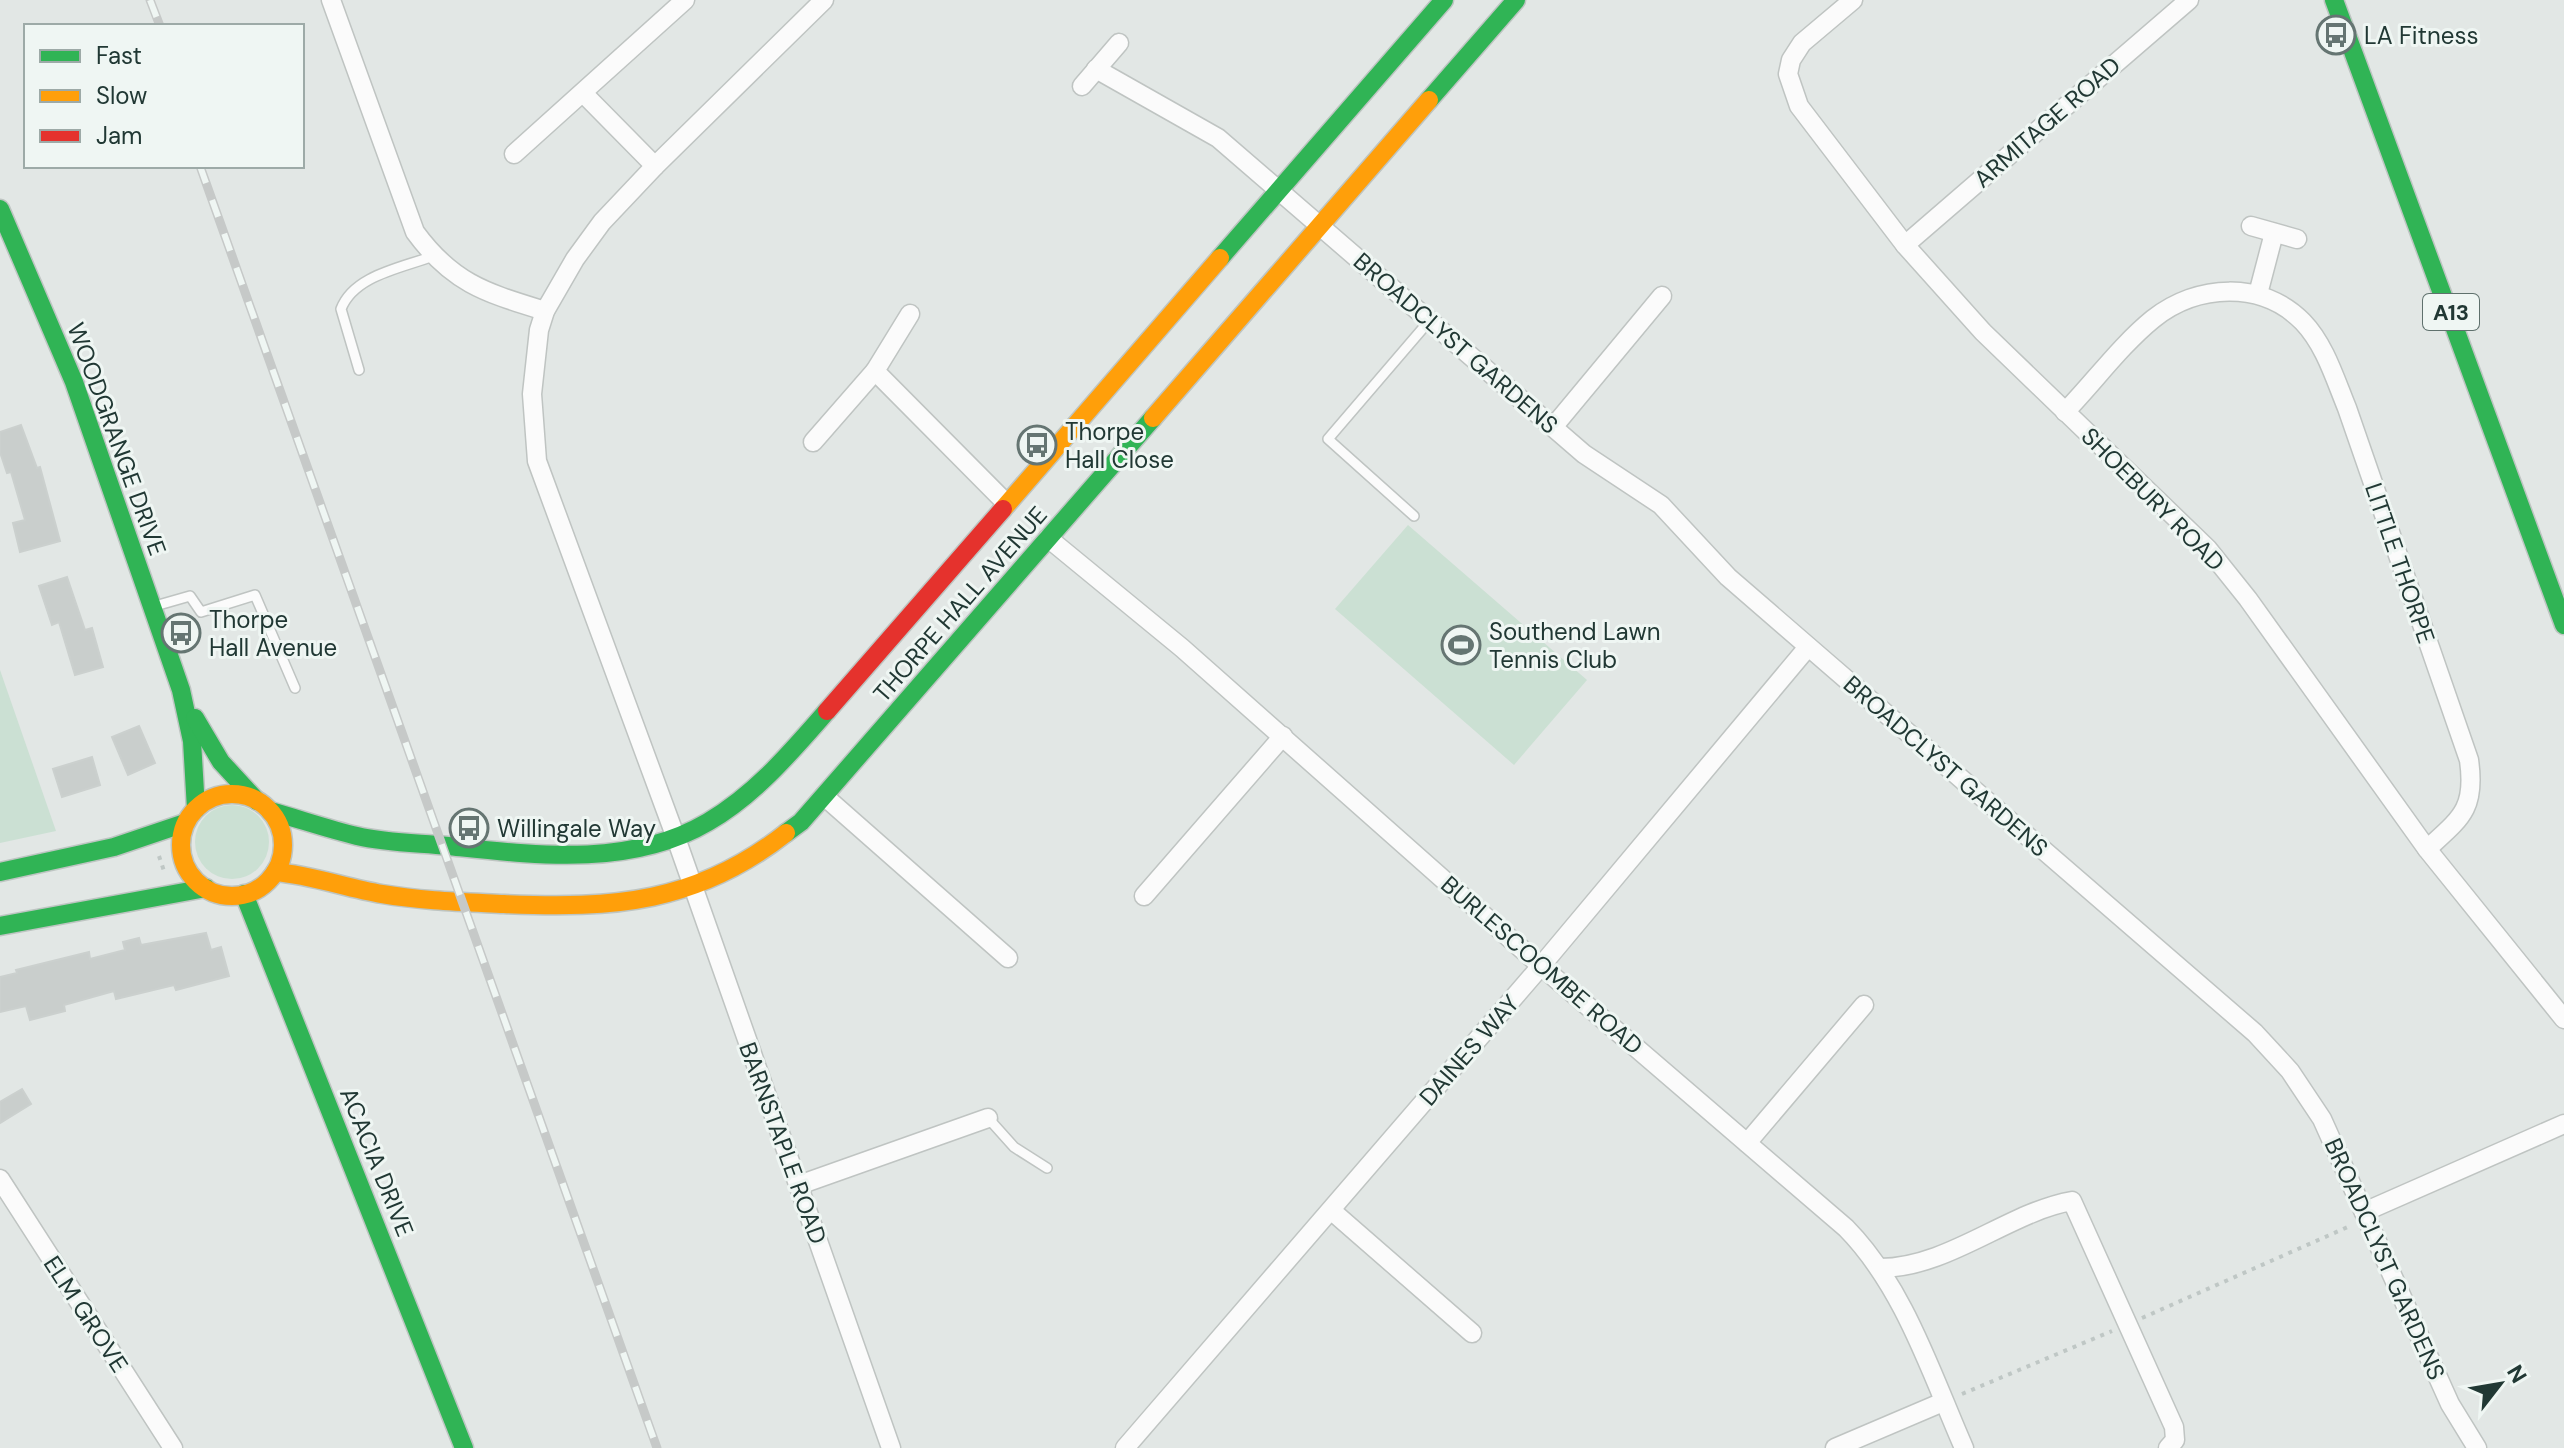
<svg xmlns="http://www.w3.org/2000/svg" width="2564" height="1448" font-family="'DM Sans',sans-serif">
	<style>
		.green { fill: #cbe0d3 }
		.building { fill: #c9cecc; stroke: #cbd0ce; stroke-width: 2 }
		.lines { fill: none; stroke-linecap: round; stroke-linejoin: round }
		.lane-casing { stroke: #bfc4c2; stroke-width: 12 }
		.street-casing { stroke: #bfc4c2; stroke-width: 21 }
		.fast-casing { stroke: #bec5c2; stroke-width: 21 }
		.slow-casing { stroke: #bec5c2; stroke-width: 21 }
		.jam-casing { stroke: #bec5c2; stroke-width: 21 }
		.path { stroke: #bfc7c5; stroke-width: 4; stroke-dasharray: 4 6; stroke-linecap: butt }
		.lane { stroke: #fbfbfb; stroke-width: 9 }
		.street { stroke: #fbfbfb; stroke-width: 18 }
		.fast { stroke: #30b455; stroke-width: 18 }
		.slow { stroke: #ff9f0a; stroke-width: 18 }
		.jam { stroke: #e5322d; stroke-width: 18 }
		.rail-casing { stroke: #c6c9c8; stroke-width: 9 }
		.rail { stroke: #eff6f3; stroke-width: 6; stroke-dasharray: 18; stroke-linecap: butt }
		.labels { text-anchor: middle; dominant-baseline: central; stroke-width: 6; stroke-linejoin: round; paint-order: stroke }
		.shield { fill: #eff6f3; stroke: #5f716d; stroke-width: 2 }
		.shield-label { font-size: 22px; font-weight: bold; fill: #213834 }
		.poi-label { font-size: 24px; fill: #213834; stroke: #eff6f3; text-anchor: start }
		.street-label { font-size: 24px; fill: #213834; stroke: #eff6f3 }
	</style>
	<rect width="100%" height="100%" fill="#e2e7e5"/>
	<g class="green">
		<path d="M1408,525L1587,680L1514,765L1335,609Z"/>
		<path d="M0,670L56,831L0,843Z"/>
		<circle cx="232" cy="842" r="37"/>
	</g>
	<g class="building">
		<path d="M21,425L37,468L40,467L60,541L20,552L13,523L25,520L11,472L7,473L0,452V432Z"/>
		<path d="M67,577L85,630L92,628L103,667L75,675L59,622L52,625L39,586Z"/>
		<path d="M139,726L155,763L128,775L112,737Z"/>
		<path d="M92,757L100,785L62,797L53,769Z"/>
		<path d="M206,933L211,950L221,947L229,976L176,990L174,985L116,999L114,991L64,1005L65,1011L30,1020L26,1006L0,1012V977L17,973L16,970L89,952L90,959L125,950L123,942L139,938L141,945Z"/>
		<path d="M22,1089L31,1104L0,1123V1102Z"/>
	</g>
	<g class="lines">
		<g class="lane-casing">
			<g id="lane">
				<path d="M359,370L341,309C354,275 402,268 433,256"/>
				<path d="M1414,516L1328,439L1430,320"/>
				<path d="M155,606L190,596L201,612L255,595L295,688"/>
				<path d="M988,1118L1014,1147L1047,1168"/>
			</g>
		</g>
		<g class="street-casing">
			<g id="street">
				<path d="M331,0L415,232C453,284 487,293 545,311"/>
				<path d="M824,0L655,166L602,222L575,259L545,311L539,330L532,394L537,461L676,838L891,1448"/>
				<path d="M1853,0L1802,43L1791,60L1788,74L1799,106L1905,245L1983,332L2208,549L2248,599L2427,849L2564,1019"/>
				<path d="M1096,69L1218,138L1584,454L1661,505L1728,577L2255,1033L2290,1071L2322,1119L2450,1404L2477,1448"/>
				<path d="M1082,86L1119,43"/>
				<path d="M583,93L655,166"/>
				<path d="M514,154L685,0"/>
				<path d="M2251,226L2297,239"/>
				<path d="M1905,245L2189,0"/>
				<path d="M2258,294L2274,233"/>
				<path d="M910,314L875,371L1007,504"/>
				<path d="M2065,412C2094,382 2121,345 2153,319C2197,284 2262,280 2303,322C2325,345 2335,379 2347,408L2469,760C2476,809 2461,818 2427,849"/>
				<path d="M1554,426L1662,296"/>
				<path d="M813,442L875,371"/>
				<path d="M1048,538L1182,648L1541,966L1846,1228C1904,1287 1931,1373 1964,1448"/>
				<path d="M824,796L1008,958"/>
				<path d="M1144,896L1283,736"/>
				<path d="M1747,1143L1864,1005"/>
				<path d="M0,1179L173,1448"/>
				<path d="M799,1185L988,1118"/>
				<path d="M1332,1211L1472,1333"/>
				<path d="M2364,1212L2564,1124"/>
				<path d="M1880,1268C1948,1268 2009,1212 2072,1201L2174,1427L2175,1440L2168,1448"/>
				<path d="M1125,1448L1541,966L1808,647"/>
				<path d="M1835,1448L1943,1402"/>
			</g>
		</g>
		<g class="fast-casing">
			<g id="fast">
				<path d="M2334,0L2564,625"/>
				<path d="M1429,100L1516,0"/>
				<path d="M0,209L74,382L181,690L192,741L196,809"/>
				<path d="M1220,258L1444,0"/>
				<path d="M195,718L221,762L257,801"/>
				<path d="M270,811C299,819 328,829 357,836C387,843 418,843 448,846C534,855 630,868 708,822C756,794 791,752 827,711"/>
				<path d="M786,833L801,822L1153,418"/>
				<path d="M0,872L114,847L185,823"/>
				<path d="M244,894L464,1448"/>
				<path d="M0,926L206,888"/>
			</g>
		</g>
		<g class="slow-casing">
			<g id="slow">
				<path d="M1153,418L1429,100"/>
				<path d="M1003,509L1220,258"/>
				<circle cx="232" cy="845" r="51"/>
				<path d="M275,872C312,875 346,888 382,894C423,901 464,902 504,904C614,909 697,903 786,833"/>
			</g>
		</g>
		<g class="jam-casing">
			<path id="jam" d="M827,711L1003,509"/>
		</g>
		<g class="path">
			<path d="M159,856L165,874"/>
			<path d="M2142,1318L2350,1226"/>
			<path d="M1962,1394L2112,1331"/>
		</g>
		<use href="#lane" class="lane"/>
		<use href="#street" class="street"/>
		<use href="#fast" class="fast"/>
		<use href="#slow" class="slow"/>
		<use href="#jam" class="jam"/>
		<g class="rail-casing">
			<g id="rail">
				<path d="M150,0L160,26"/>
				<path d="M200,166L657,1448"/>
			</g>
		</g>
		<use href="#rail" class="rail"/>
	</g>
	<defs>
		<g id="bus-ring" transform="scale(2)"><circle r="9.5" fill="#eff6f3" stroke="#657572" stroke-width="1.5"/><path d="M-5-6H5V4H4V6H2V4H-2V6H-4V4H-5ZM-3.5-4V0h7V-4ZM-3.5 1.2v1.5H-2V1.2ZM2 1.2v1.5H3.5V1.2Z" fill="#657572"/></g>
		<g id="stadium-ring" transform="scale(2)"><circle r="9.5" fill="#eff6f3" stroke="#657572" stroke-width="1.5"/><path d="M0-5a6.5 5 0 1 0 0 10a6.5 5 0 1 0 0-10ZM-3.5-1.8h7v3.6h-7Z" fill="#657572"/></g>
	</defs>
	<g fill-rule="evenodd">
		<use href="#bus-ring" x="2336" y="35"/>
		<use href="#bus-ring" x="1037" y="445"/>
		<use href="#bus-ring" x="181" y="633"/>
		<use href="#stadium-ring" x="1461" y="645"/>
		<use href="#bus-ring" x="469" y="828"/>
	</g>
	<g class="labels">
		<rect class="shield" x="2423" y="294" width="56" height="36" rx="6"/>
		<g class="shield-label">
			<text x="2451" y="312">A13</text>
		</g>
		<g class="poi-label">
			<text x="2364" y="35">LA Fitness</text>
			<text x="1065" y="431">Thorpe<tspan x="1065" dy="28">Hall Close</tspan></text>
			<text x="209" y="619">Thorpe<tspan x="209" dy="28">Hall Avenue</tspan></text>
			<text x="1489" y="631">Southend Lawn<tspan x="1489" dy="28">Tennis Club</tspan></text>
			<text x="497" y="828">Willingale Way</text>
		</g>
		<g class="street-label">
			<text transform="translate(2047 122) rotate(-41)">ARMITAGE ROAD</text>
			<text transform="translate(1456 343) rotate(41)">BROADCLYST GARDENS</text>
			<text transform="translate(117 439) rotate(70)">WOODGRANGE DRIVE</text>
			<text transform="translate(2153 499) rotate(45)">SHOEBURY ROAD</text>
			<text transform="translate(2400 563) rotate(71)">LITTLE THORPE</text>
			<text transform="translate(960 604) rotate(-49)">THORPE HALL AVENUE</text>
			<text transform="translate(1946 766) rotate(41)">BROADCLYST GARDENS</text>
			<text transform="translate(1542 965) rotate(41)">BURLESCOOMBE ROAD</text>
			<text transform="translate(1469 1050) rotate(-49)">DAINES WAY</text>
			<text transform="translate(783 1143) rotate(70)">BARNSTAPLE ROAD</text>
			<text transform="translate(377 1162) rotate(68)">ACACIA DRIVE</text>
			<text transform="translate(2385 1259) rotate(66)">BROADCLYST GARDENS</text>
			<text transform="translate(86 1314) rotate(57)">ELM GROVE</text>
		</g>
	</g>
	<rect x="24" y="24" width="280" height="144" fill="#eff6f3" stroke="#9daaa7" stroke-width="2"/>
	<rect x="40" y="50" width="40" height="12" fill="#30b455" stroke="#9daaa7" stroke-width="2"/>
	<text x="96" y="64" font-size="24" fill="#213834">Fast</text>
	<rect x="40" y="90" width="40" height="12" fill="#ff9f0a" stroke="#9daaa7" stroke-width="2"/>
	<text x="96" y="104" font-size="24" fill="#213834">Slow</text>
	<rect x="40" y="130" width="40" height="12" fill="#e5322d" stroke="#9daaa7" stroke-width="2"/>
	<text x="96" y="144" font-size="24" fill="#213834">Jam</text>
	<g transform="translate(2500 1384) rotate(59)" stroke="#eff6f3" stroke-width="6" paint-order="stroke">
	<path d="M0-6L14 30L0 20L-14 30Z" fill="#213834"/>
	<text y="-12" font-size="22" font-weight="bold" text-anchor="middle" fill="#213834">N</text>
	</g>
</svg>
